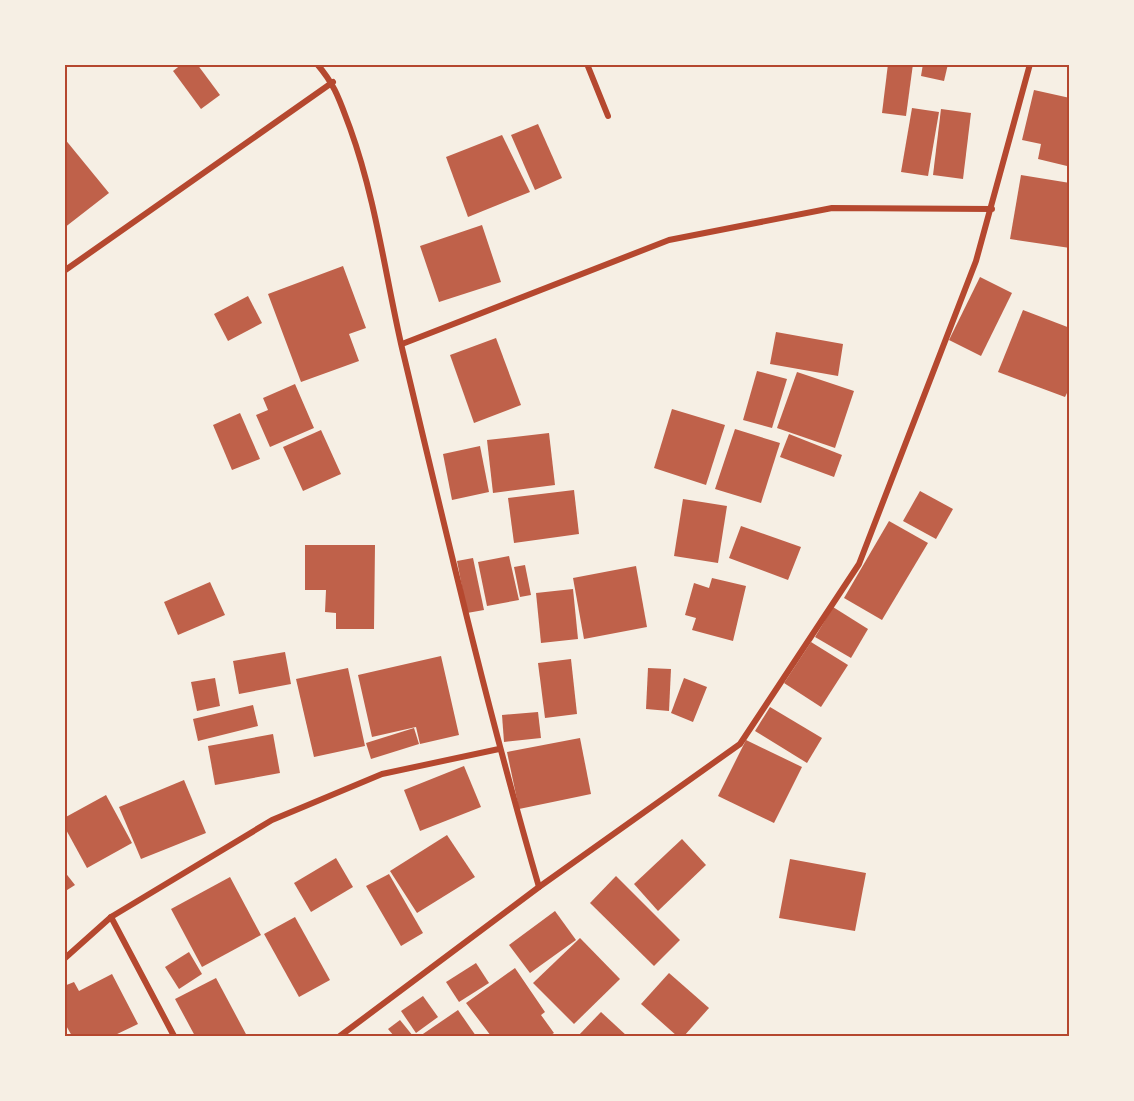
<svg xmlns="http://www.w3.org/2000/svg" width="1134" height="1101" font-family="Mulish,sans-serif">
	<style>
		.building { fill: #bf614a }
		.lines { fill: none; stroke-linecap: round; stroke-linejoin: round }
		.minor { stroke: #b5482f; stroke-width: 6 }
		.neatline { fill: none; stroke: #b5482f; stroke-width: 2 }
	</style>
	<rect width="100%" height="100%" fill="#f6efe4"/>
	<g class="building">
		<path d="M182,64H197L220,95L201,109L173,71Z"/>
		<path d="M888,64H913L906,116L882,113Z"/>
		<path d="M923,64H948L944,81L921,76Z"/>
		<path d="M1034,90L1070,98L1067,166L1038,159L1041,144L1022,140Z"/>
		<path d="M912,108L939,112L928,176L901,172Z"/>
		<path d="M941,109L971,113L963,179L933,175Z"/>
		<path d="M538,124L562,178L535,190L511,135Z"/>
		<path d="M502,135L530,192L468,217L446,157Z"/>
		<path d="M64,138L109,193L64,228Z"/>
		<path d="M1021,175L1070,183V248L1010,239Z"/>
		<path d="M482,225L501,282L439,302L420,246Z"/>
		<path d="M343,266L366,328L349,334L359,361L301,382L268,294Z"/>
		<path d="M980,277L1012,293L981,356L949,340Z"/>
		<path d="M248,296L262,323L228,341L214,314Z"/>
		<path d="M1023,310L1070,328V387L1065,397L998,372Z"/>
		<path d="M776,332L843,344L838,376L770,364Z"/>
		<path d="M496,338L521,405L474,423L450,355Z"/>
		<path d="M757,371L787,379L772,428L743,420Z"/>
		<path d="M797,372L854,391L835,448L777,428Z"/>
		<path d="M295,384L314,428L270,447L256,415L268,410L263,398Z"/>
		<path d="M672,409L725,425L706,485L654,468Z"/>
		<path d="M240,413L260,459L232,470L213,425Z"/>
		<path d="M735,429L780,443L761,503L715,489Z"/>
		<path d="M321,430L341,474L303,491L283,447Z"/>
		<path d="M549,433L555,485L493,493L487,440Z"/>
		<path d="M789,434L842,455L834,477L780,457Z"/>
		<path d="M480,446L489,492L452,500L443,454Z"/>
		<path d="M574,490L579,534L514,543L508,498Z"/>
		<path d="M920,491L953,509L936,539L903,521Z"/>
		<path d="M683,499L727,506L718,563L674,556Z"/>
		<path d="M889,521L928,543L882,620L844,598Z"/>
		<path d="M741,526L801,547L788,580L729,558Z"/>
		<path d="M305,545H375L374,629H336V613L325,612L326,590H305Z"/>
		<path d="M509,556L519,600L487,606L478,562Z"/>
		<path d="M473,558L484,610L467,613L457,561Z"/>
		<path d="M525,565L531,595L520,597L514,567Z"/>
		<path d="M636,566L647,627L584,639L573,578Z"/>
		<path d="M712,578L746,586L733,641L692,630L696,618L685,615L694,583L709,588Z"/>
		<path d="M210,582L225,615L178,635L164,602Z"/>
		<path d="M573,589L578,639L541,643L536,593Z"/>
		<path d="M833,607L868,629L851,658L815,637Z"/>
		<path d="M811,642L848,665L821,707L784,683Z"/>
		<path d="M285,652L291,684L239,694L233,661Z"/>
		<path d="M441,656L459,735L420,744L416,727L372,737L358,675Z"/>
		<path d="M571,659L577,714L545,718L538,663Z"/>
		<path d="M348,668L365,746L314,757L296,679Z"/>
		<path d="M648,668L671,669L669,711L646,709Z"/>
		<path d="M215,678L220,706L197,711L191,682Z"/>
		<path d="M684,678L707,687L693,722L671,713Z"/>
		<path d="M253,705L258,726L198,741L193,719Z"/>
		<path d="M770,707L822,738L807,763L755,731Z"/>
		<path d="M538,712L541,738L504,742L502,715Z"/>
		<path d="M414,728L419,744L371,759L366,743Z"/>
		<path d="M273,734L280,773L215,785L208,746Z"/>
		<path d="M580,738L591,794L519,809L507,752Z"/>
		<path d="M746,740L802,767L774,823L718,796Z"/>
		<path d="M464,766L481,807L420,831L404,790Z"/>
		<path d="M184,780L206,833L141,859L119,807Z"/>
		<path d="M106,795L132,843L87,868L64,826V818Z"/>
		<path d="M447,835L475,877L417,913L390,871Z"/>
		<path d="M682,839L706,865L658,911L634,884Z"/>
		<path d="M336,858L353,887L311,912L294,883Z"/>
		<path d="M790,859L866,873L855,931L779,918Z"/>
		<path d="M64,871L75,885L64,892Z"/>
		<path d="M389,874L423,933L401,946L366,886Z"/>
		<path d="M616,876L680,940L654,966L590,903Z"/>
		<path d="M230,877L261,935L202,967L171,909Z"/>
		<path d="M555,911L576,940L530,973L509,945Z"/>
		<path d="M295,917L330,980L299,997L264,934Z"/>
		<path d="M580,938L620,979L574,1024L533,983Z"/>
		<path d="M189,952L202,974L179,989L165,967Z"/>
		<path d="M476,963L489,983L459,1002L446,982Z"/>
		<path d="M515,968L545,1012L541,1015L554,1033L549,1036H491L466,1003Z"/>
		<path d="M669,973L709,1008L684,1036H677L641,1004Z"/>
		<path d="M112,974L138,1024L113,1036H72L64,1022V986L74,982L79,991Z"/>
		<path d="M216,978L247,1036H195L175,999Z"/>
		<path d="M423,996L438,1017L416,1033L401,1011Z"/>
		<path d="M458,1010L476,1036H420Z"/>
		<path d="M601,1012L627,1036H578Z"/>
		<path d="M400,1020L413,1036H394L388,1029Z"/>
	</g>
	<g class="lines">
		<g class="minor">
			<path d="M317,64C336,86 340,102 350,128C376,200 385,274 402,348C445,528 487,709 539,887"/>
			<path d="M587,64L608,116"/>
			<path d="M64,271L333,82"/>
			<path d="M402,344L669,240L832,208L992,209"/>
			<path d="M111,917L174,1036"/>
			<path d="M64,959L111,917L272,820L382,774L499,749"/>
			<path d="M340,1036L539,887L740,744L859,564L976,261L1030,64"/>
		</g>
	</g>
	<rect width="1134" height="1101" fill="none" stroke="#f6efe4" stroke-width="132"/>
	<rect x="66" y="66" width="1002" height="969" class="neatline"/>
</svg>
